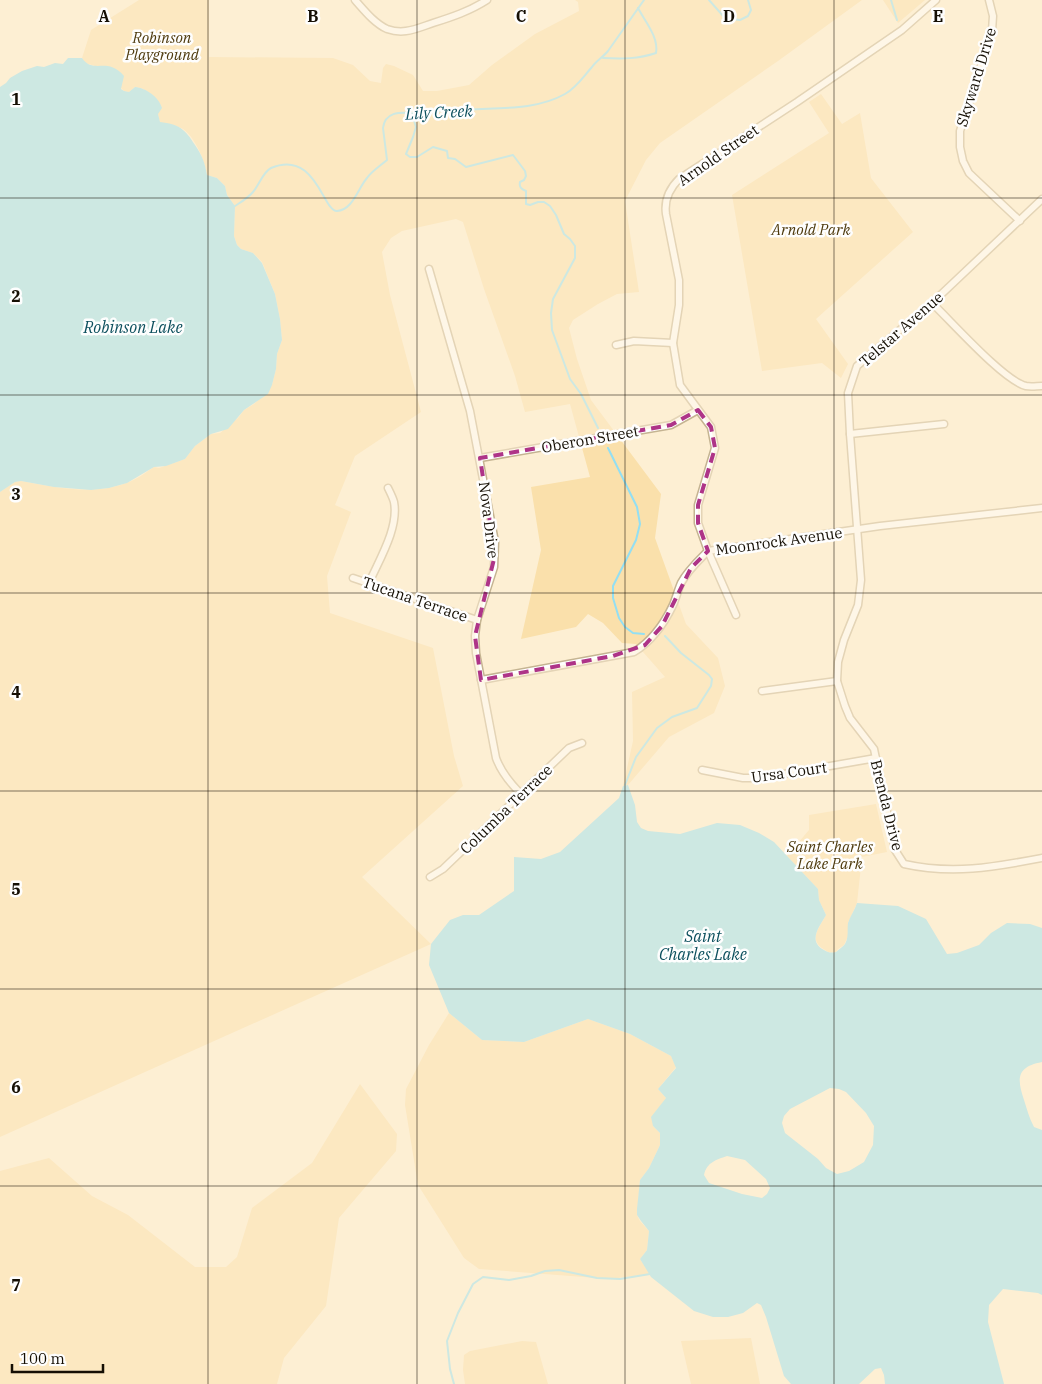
<svg xmlns="http://www.w3.org/2000/svg" width="1042" height="1384" font-family="'IBM Plex Serif',serif">
	<style>
		.green { fill: #fae0ab }
		.water { fill: #93dff3; fill-rule: evenodd }
		.lines { fill: none; stroke-linecap: round; stroke-linejoin: round }
		.stream { stroke: #93dff3; stroke-width: 2 }
		.minor-casing { stroke: #c5b492; stroke-width: 9 }
		.minor { stroke: #fff; stroke-width: 6 }
		.marked { fill: none; stroke: #ae3488; stroke-width: 4; stroke-dasharray: 10 6; stroke-linejoin: round }
		.grid { fill: none; stroke: #150f04; stroke-width: 1; stroke-opacity: 0.55 }
		.labels { text-anchor: middle; dominant-baseline: central; stroke-width: 5; stroke-linejoin: round; paint-order: stroke }
		.park-label { font-size: 15px; font-style: italic; fill: #4e3a0d; stroke: #fefefe }
		.street-label { font-size: 15px; fill: #150f04; stroke: #fefefe }
		.water-label { font-size: 16px; font-style: italic; fill: #0c4f5d; stroke: #fefefe }
		.grid-label { font-size: 16px; text-anchor: middle; font-weight: bold; fill: #150f04; stroke: #fefefe; stroke-width: 5; stroke-linejoin: round; paint-order: stroke }
	</style>
	<rect width="100%" height="100%" fill="#fdefd3"/>
	<g class="green">
		<path d="M139,0H209V57L333,58L353,65L370,81L381,83L383,68L386,64L394,66L413,75L423,91H437L469,85L492,65L535,34L579,11L578,2L575,0H862L778,61L660,143L646,160L625,201L639,292L617,294L598,304L573,320L569,328L577,359L591,400L661,494L655,538L686,624L718,658L725,686L714,713L669,737L628,785L623,786L633,741L632,692L665,677L636,644L622,643L603,623L588,614L576,627L521,639L541,550L531,487L590,477L570,404L525,412L515,376L484,289L463,222L456,219L402,231L391,238L382,252L390,295L421,412L355,456L335,505L351,512L327,576L330,613L433,648L454,756L463,786L362,877L431,944L0,1137V492L15,482L21,481C55,487 93,496 126,483C136,480 145,473 154,467L159,468L185,459L195,446L211,434L220,433L238,418L244,410L254,404L272,385L276,369L277,354L282,340L280,319L275,294L262,262L253,253L241,249L237,245L234,236L235,206L227,195L225,186L217,178L207,175C205,161 195,137 183,129C176,125 168,124 160,123L158,114L160,104C153,96 147,88 135,87L129,92L124,91L121,88L122,81L95,66L85,63L82,58L91,30Z"/>
		<path d="M883,0H925L898,23Z"/>
		<path d="M821,94L842,124L860,113L871,178L913,232L816,319L848,364L841,378L822,363L762,371L732,195L829,133L809,102Z"/>
		<path d="M876,804L887,852L862,857L857,903L848,923V936L844,945L838,949L836,952C831,953 829,953 825,950C807,940 820,927 826,915L819,900L818,889L787,856L809,830V815Z"/>
		<path d="M449,1013L482,1040L524,1042L588,1019L630,1034L671,1056L676,1067L658,1089L666,1098L653,1126L660,1133V1145L649,1168L640,1180L637,1215L640,1221L649,1231L647,1250L640,1259L650,1274L610,1279L479,1269L464,1258L418,1185L405,1105L406,1089L429,1045Z"/>
		<path d="M360,1084L397,1134L396,1151L339,1218L326,1306L284,1358L277,1384H0V1171L49,1158L92,1196L128,1215L195,1267H226L237,1257L252,1208L312,1163Z"/>
		<path d="M751,1338L760,1384H691L681,1341Z"/>
		<path d="M522,1341L536,1342L548,1384H465L463,1370L464,1355L470,1351Z"/>
	</g>
	<g class="water">
		<path d="M68,58H82C94,75 107,56 124,76L121,89L124,91L129,92L135,87C146,88 159,97 162,108L158,114L160,122C179,124 185,129 195,145C202,155 205,163 207,175L217,178L225,186L227,195L235,206L234,236L237,245L241,249L253,253L262,263L275,294L280,319L282,340L277,354L276,369L272,385L268,394L244,410L228,429L211,434L195,446L185,459L166,466L154,467L127,483L109,488L91,490L54,487L21,481L15,482L0,492V87L6,83L10,78L22,71L37,66L44,67L55,63L63,64Z"/>
		<path d="M628,785L635,805L637,822L641,828L648,831L680,834L717,823L740,825L759,833L774,842L818,889L819,900L826,915C820,926 807,941 824,950C829,953 831,953 836,952C839,949 843,947 845,944C849,937 847,930 848,923C850,916 855,910 857,903L898,906L926,919L947,954L957,953L979,945L991,933L1007,923L1030,924L1042,928V1062C1016,1067 1017,1079 1024,1100C1027,1109 1029,1118 1034,1127L1042,1130V1295L1038,1293L1003,1289L989,1305L988,1322L1004,1384H885L884,1375L881,1368L875,1369L859,1384H791L784,1376L766,1317L761,1305L757,1303L743,1313L728,1317H713L694,1311L651,1277L640,1259L647,1250L649,1231L641,1221L637,1215V1209L640,1180L649,1168L660,1145V1133L653,1126L651,1117L666,1098L658,1089L676,1068L671,1056L630,1034L588,1019L524,1042L482,1040L449,1013L429,965L431,944L450,920L463,915H479L514,891V857L541,859L560,852L619,798L623,786ZM830,1088L839,1089L846,1092L866,1113L874,1126L873,1145L864,1162L849,1171L837,1174L826,1168L818,1159L785,1133L782,1123L784,1116L790,1109ZM727,1156L745,1160L766,1179L770,1188L767,1194L762,1198L742,1194L709,1183L704,1175C707,1162 716,1160 727,1156Z"/>
	</g>
	<g class="lines">
		<g class="stream">
			<path d="M709,0L725,18L740,20L748,16L751,10L748,0"/>
			<path d="M891,0L897,20"/>
			<path d="M603,58C622,59 638,59 656,53C659,37 644,20 638,8"/>
			<path d="M412,114L416,127L413,137L406,154L410,157H417L433,147L447,151L448,158L455,159L466,167L513,155L525,171L526,176L524,180L520,182C519,187 521,189 526,191V204L530,205L538,202H544L550,206L556,215L564,234L570,239L575,246V258L553,299L551,313L552,330L570,379L581,394L598,428"/>
			<path d="M235,206C241,202 248,198 253,192C259,185 263,172 271,168C316,149 323,212 337,211C353,210 358,188 367,178C372,171 380,166 387,160L383,128C385,112 399,112 412,113C435,111 458,110 482,109C510,108 540,108 565,94C577,87 583,77 592,67C596,61 603,57 608,51L644,0"/>
			<path d="M608,448L637,507L640,524L636,540L613,586V598L619,618L625,627L633,633L644,634"/>
			<path d="M625,785L636,757L657,728L672,717L697,708L711,686L712,679L709,675L681,653L665,636"/>
			<path d="M454,1384L450,1369L447,1341L458,1313L473,1284L483,1277L509,1280L531,1276L545,1271L559,1270L597,1278L620,1279L650,1274"/>
		</g>
		<g class="minor-casing">
			<g id="minor">
				<path d="M355,0C364,10 374,23 387,29C393,31 400,32 406,31C415,30 424,26 433,23C452,17 470,11 487,0"/>
				<path d="M989,0L993,16L992,31L960,131V147L963,161L969,173L1020,221"/>
				<path d="M1042,199L932,303L857,366L848,393L850,434L861,580L858,605L844,640L838,662L837,681L845,706L850,718L874,749L895,850L904,864C953,875 994,867 1042,858"/>
				<path d="M429,269L470,411L495,542L494,567L477,620L475,636L476,653L496,758C501,772 510,783 521,794"/>
				<path d="M932,303C951,321 1004,381 1026,386C1031,387 1037,386 1042,386"/>
				<path d="M616,345L634,341L673,343"/>
				<path d="M850,434L944,424"/>
				<path d="M480,458L671,425L698,410"/>
				<path d="M353,578L477,620"/>
				<path d="M369,583C379,560 399,528 394,502C393,498 390,492 388,488"/>
				<path d="M736,615L708,551L698,523V505L715,448L711,427L680,385L673,343L679,305V280L666,214C664,200 669,189 679,179L797,102L902,30L936,0"/>
				<path d="M481,680L634,652C652,641 664,624 673,605C676,598 678,590 681,583C688,570 698,561 708,551L880,526L1042,508"/>
				<path d="M762,691L837,681"/>
				<path d="M702,770L743,778H761L876,758"/>
				<path d="M430,877L443,869L569,748L582,743"/>
			</g>
		</g>
		<use href="#minor" class="minor"/>
	</g>
	<path d="M0 0H1042V1384H0ZM698,410L711,427L715,448L698,505V523L708,551L691,568L662,626L645,645L613,656L481,680L475,636L495,555L480,458L671,425Z" fill="#fdefd3" fill-opacity=".55" fill-rule="evenodd"/>
	<path class="marked" d="M698,410L711,427L715,448L698,505V523L708,551L691,568L662,626L645,645L613,656L481,680L475,636L495,555L480,458L671,425Z"/>
	<path class="grid" d="M208,0V1384M417,0V1384M625,0V1384M834,0V1384M0,198H1042M0,395H1042M0,593H1042M0,791H1042M0,989H1042M0,1186H1042"/>
	<g class="labels">
		<g class="park-label">
			<text x="162" y="37">Robinson<tspan x="162" dy="17">Playground</tspan></text>
			<text x="811" y="229">Arnold Park</text>
			<text x="830" y="846">Saint Charles<tspan x="830" dy="17">Lake Park</tspan></text>
		</g>
		<g class="street-label">
			<text transform="translate(976 77) rotate(-73)">Skyward Drive</text>
			<text transform="translate(718 155) rotate(-35)">Arnold Street</text>
			<text transform="translate(901 329) rotate(-41)">Telstar Avenue</text>
			<text transform="translate(590 439) rotate(-10)">Oberon Street</text>
			<text transform="translate(489 520) rotate(83)">Nova Drive</text>
			<text transform="translate(779 541) rotate(-8)">Moonrock Avenue</text>
			<text transform="translate(415 599) rotate(19)">Tucana Terrace</text>
			<text transform="translate(789 772) rotate(-8)">Ursa Court</text>
			<text transform="translate(887 805) rotate(76)">Brenda Drive</text>
			<text transform="translate(506 809) rotate(-44)">Columba Terrace</text>
		</g>
		<g class="water-label">
			<text transform="translate(439 112) rotate(-3)">Lily Creek</text>
			<text x="133" y="327">Robinson Lake</text>
			<text x="703" y="936">Saint<tspan x="703" dy="18">Charles Lake</tspan></text>
		</g>
	</g>
	<g class="grid-label">
		<text x="104" y="22">A</text>
		<text x="313" y="22">B</text>
		<text x="521" y="22">C</text>
		<text x="729" y="22">D</text>
		<text x="938" y="22">E</text>
		<text x="16" y="105">1</text>
		<text x="16" y="302">2</text>
		<text x="16" y="500">3</text>
		<text x="16" y="698">4</text>
		<text x="16" y="895">5</text>
		<text x="16" y="1093">6</text>
		<text x="16" y="1291">7</text>
	</g>
	<path d="M12 1364v8h91v-8" fill="none" stroke="#150f04" stroke-width="2.5"/>
	<text x="20" y="1364" font-size="15" fill="#150f04" stroke="#fefefe" stroke-width="4" paint-order="stroke">100 m</text>
</svg>
